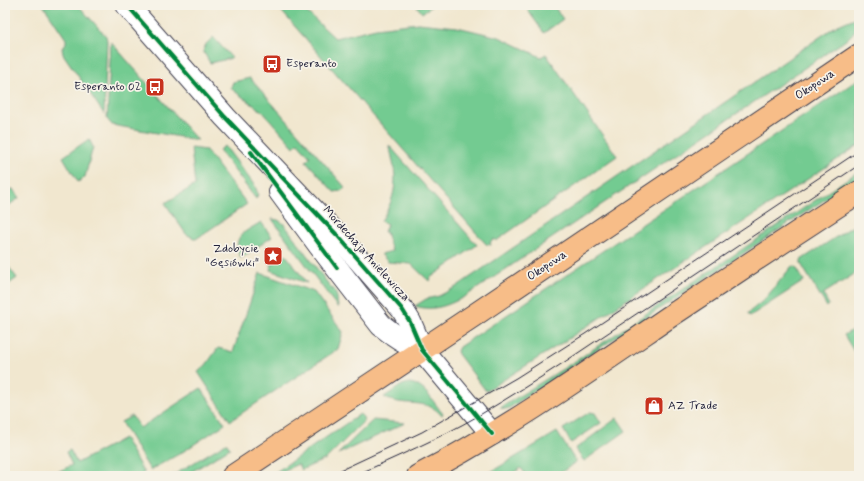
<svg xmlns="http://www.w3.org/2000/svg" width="864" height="481" font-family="Mynerve,sans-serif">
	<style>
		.green { fill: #73cb91; stroke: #4a7666 }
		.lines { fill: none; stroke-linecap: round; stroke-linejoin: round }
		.minor-casing { stroke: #414051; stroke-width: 24 }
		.major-casing { stroke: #414051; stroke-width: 24 }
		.minor { stroke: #fff; stroke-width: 22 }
		.major { stroke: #f7bd88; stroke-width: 22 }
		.tram { stroke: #22223b; stroke-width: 1 }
		.cycleway-casing { stroke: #f7f3e8; stroke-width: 6 }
		.cycleway { stroke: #00873e; stroke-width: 4 }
		.labels { text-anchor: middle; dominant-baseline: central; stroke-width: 3.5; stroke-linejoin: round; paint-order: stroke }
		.poi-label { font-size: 12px; fill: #22223b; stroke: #f7f3e8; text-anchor: start }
		.street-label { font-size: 12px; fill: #22223b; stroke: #f7f3e8 }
	</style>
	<rect width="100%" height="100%" fill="#f7f3e8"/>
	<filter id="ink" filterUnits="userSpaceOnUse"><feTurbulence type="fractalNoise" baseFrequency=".025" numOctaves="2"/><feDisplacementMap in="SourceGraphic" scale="8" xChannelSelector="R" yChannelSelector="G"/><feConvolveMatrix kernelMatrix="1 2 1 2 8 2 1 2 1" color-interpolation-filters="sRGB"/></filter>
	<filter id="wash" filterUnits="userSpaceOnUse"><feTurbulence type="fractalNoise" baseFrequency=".012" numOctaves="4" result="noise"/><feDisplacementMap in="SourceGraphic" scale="16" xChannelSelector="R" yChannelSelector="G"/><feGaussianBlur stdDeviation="0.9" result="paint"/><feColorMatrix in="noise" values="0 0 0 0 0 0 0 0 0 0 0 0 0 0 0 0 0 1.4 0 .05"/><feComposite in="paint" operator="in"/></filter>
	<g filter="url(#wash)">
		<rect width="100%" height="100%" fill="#f1e7cf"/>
		<g class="green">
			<path d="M43,5H78L106,36L107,41L104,114L63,54L62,48L66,43V39Z"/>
			<path d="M276,5H299L335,38L376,28L418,23L457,27L499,37L541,57L546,54L617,156L496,241L495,239L490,242L491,245L486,244Z"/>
			<path d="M416,5H433L422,13Z"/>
			<path d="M524,5H553L563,19L544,33Z"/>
			<path d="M859,16C859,27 854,33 846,40L466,296C449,305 434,312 415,306L426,299L439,296L456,287L836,26Z"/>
			<path d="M213,37L232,58L210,63L203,51L206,44Z"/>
			<path d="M111,42L197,140L112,125L107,119Z"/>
			<path d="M250,78L344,186L345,188L341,191L334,192L306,161L310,157L298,143L294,147L263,112L233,90L231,87L233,82Z"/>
			<path d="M859,79V145L565,341L486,391L458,354L457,351L459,347Z"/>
			<path d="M89,139L93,147L85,177L78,182L63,157Z"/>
			<path d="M389,145L477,245L430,278L431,280L429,281L411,264L388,262L381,254L392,251L386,232H384L387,224L381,221C399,192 397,176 389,145Z"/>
			<path d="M225,146L255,186L258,194L256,199L219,150Z"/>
			<path d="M191,148L206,150L247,204L196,239L186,234L165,203L195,185Z"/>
			<path d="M859,171V177L509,408L505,409L500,408L577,360Z"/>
			<path d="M13,189L19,198L5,208V195Z"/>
			<path d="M272,219L278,220L284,224L332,289H334L337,297L338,308Z"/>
			<path d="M261,222L272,237L241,258C231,235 244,233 261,222Z"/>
			<path d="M859,222V271L823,294L829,305L827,307L801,264V260Z"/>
			<path d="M286,255L307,283L270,270L271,265Z"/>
			<path d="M5,262L17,278L5,287Z"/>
			<path d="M792,266L796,267L804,281L750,316L748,313L764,300Z"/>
			<path d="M260,273L314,292L343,332L338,349L230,421L198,372L206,365L218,348L233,352Z"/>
			<path d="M859,326V356L856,355L844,335Z"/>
			<path d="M409,383C424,384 434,403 443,414L441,415C427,397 402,408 384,397L402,385Z"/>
			<path d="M201,388L225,424L181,453L150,470L121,422L132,416L140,428Z"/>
			<path d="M590,412L595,413L601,423L571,443L563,429Z"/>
			<path d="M360,414L363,417L364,421L326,459L301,470L298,464L276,474V476H270Z"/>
			<path d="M617,418L626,431L584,461L575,449Z"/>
			<path d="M373,420L405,423L338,454Z"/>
			<path d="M557,432L576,462L556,476H527L521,468L510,476H488L489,473Z"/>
			<path d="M124,438L144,473L139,476H49L72,465L66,452L70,450L77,463Z"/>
			<path d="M226,443L230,448L185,476H172Z"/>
		</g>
	</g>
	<g filter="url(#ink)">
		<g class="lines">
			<g class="minor-casing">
				<g id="minor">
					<path d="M127,5L225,117L337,235L402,309L410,322L422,350L492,434"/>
					<path d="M280,192L319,245L381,325C394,336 406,343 422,350"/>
				</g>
			</g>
			<g class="major-casing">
				<g id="major">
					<path d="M233,476L473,316L859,55"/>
					<path d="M418,476C506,430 587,373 669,317C732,275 796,233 859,192"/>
				</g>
			</g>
			<use href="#minor" class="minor"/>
			<use href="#major" class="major"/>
			<g class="tram">
				<path d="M328,476L422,432L516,378L585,334L859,151"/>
				<path d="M354,476C396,457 438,439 478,416C508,398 537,380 566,361L859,165"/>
			</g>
			<g class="cycleway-casing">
				<g id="cycleway">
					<path d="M127,5L225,117L337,235L402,309L410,322L422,350L492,434"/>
					<path d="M251,152L337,268"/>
				</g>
			</g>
			<use href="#cycleway" class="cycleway"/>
		</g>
	</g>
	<defs>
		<g id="bus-square" transform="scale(1)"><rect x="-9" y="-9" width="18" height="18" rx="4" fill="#c8321e" stroke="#f7f3e8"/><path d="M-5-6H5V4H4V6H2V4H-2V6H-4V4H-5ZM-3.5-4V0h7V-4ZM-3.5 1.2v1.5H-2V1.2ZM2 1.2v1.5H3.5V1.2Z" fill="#fff"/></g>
		<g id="sight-square" transform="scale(1)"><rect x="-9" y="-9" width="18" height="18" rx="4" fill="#c8321e" stroke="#f7f3e8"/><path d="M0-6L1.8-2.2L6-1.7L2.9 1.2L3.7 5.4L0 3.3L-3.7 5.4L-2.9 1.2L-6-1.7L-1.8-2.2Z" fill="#fff"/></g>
		<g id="shop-square" transform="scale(1)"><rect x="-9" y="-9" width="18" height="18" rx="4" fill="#c8321e" stroke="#f7f3e8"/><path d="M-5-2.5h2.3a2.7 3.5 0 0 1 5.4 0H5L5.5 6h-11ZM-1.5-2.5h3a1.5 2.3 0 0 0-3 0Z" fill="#fff"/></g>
	</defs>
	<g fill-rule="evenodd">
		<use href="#bus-square" x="272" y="64"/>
		<use href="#bus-square" x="155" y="87"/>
		<use href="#sight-square" x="273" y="256"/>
		<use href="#shop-square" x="654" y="406"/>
	</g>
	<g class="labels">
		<g class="poi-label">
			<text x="286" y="64">Esperanto</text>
			<text x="141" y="87" text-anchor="end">Esperanto 02</text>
			<text x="259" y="249" text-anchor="end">Zdobycie<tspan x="259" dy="14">"Gęsiówki"</tspan></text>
			<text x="668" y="406">AZ Trade</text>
		</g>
		<g class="street-label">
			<text transform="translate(815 85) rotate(-34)">Okopowa</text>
			<text transform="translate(366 254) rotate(48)">Mordechaja Anielewicza</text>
			<text transform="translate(547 266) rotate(-34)">Okopowa</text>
		</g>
	</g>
	<rect width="864" height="481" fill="none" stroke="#f7f3e8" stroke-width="20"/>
</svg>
